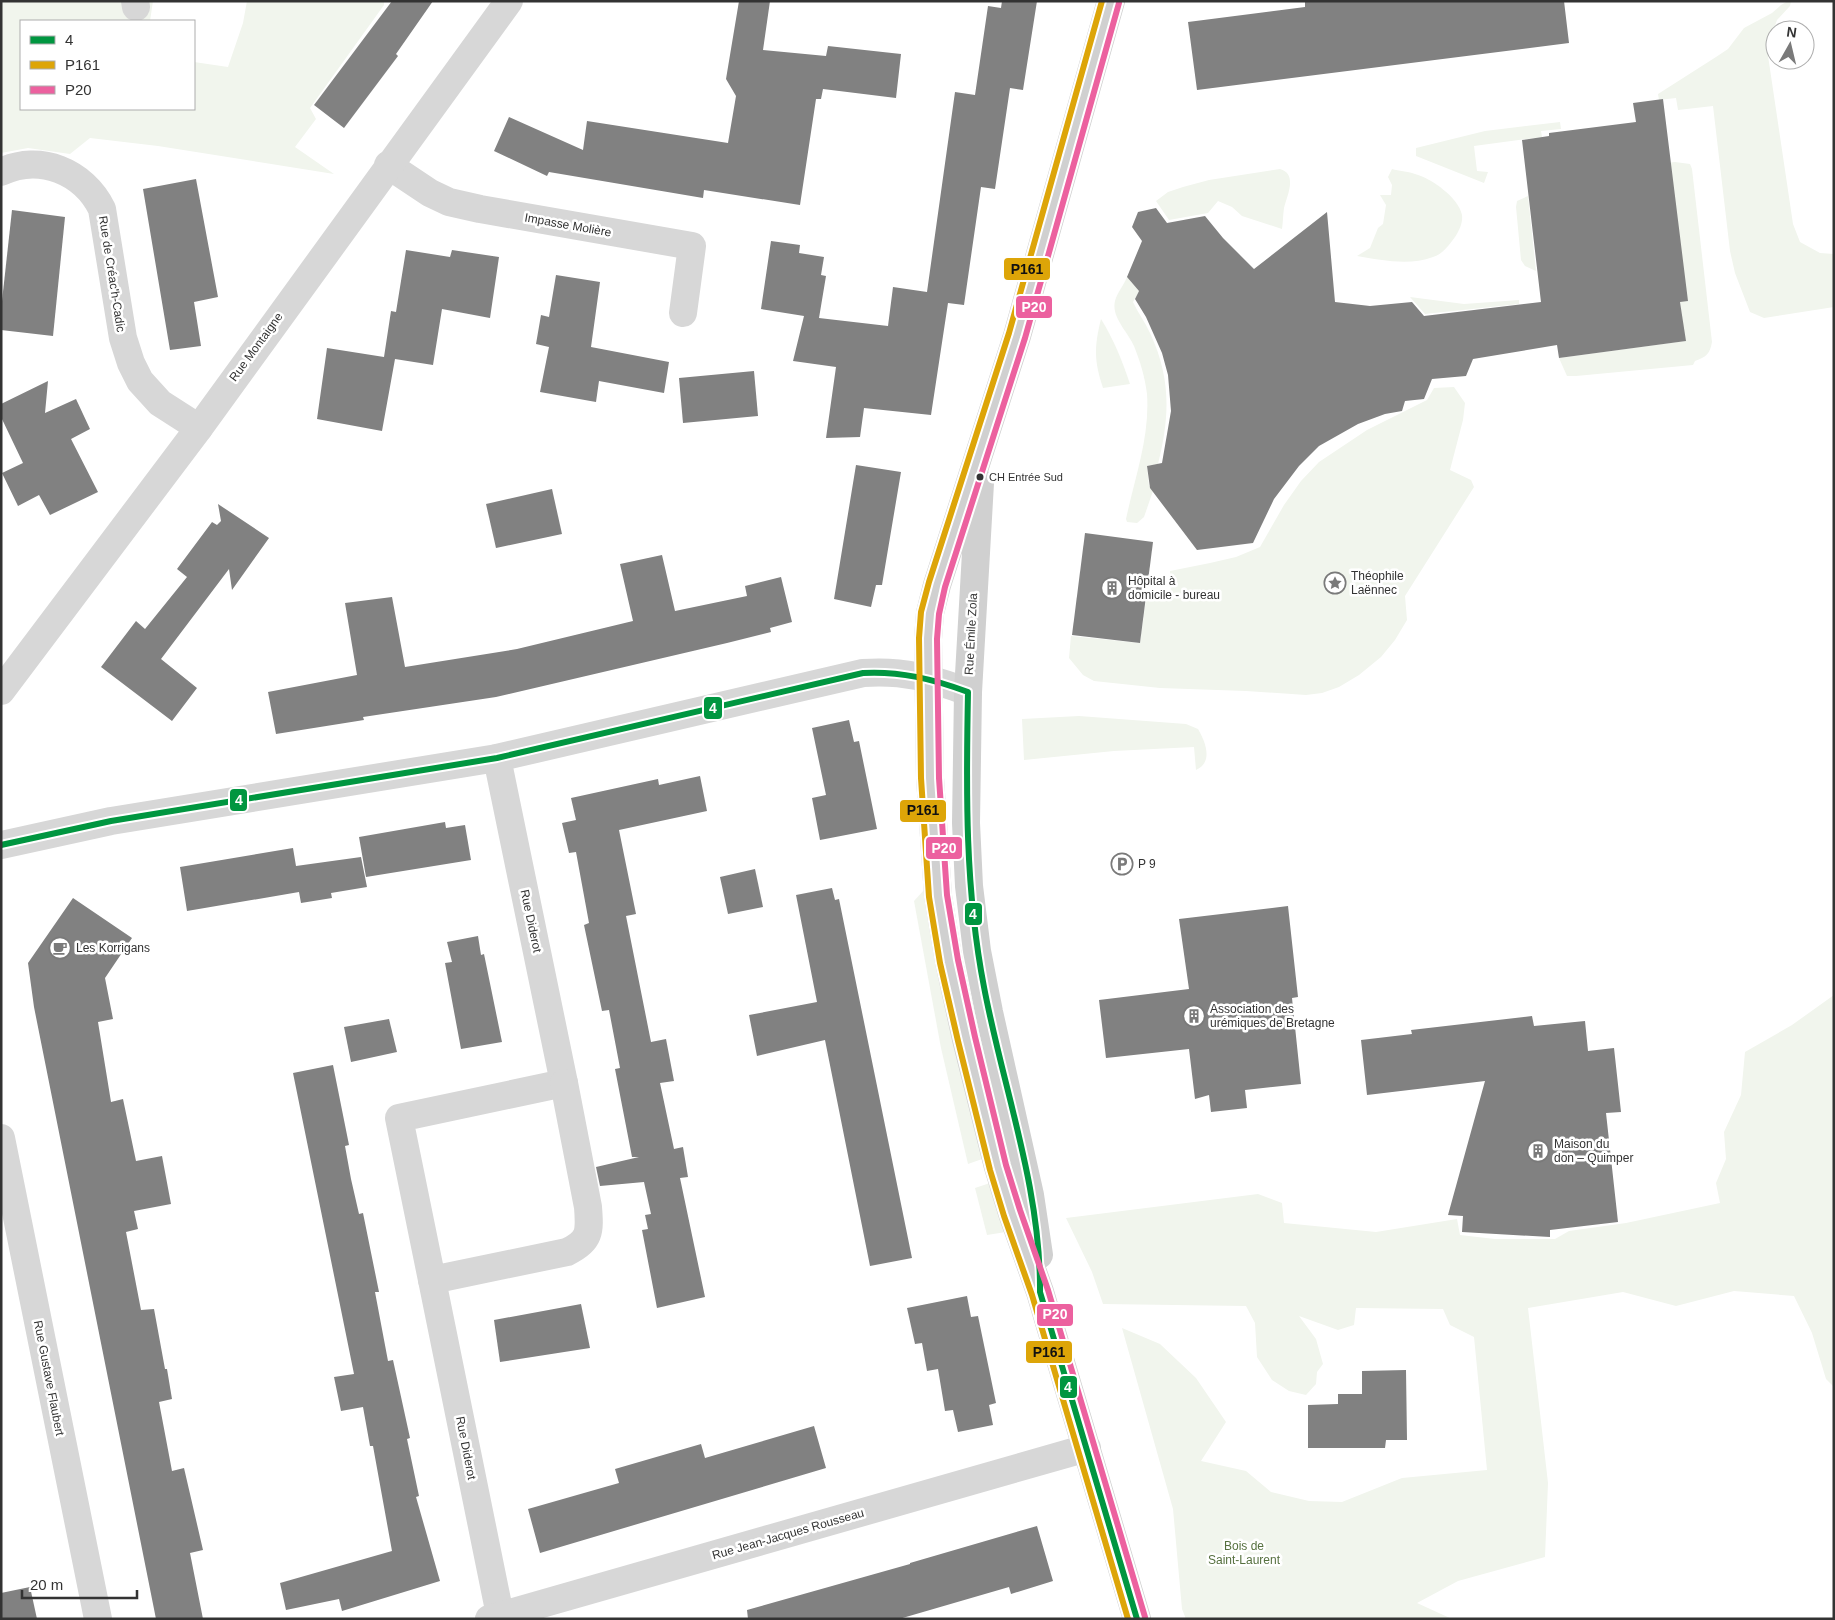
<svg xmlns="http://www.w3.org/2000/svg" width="1835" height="1620" font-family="Arial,sans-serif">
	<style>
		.green { fill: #f1f5ed }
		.building { fill: #818181 }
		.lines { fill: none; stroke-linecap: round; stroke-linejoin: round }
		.street { stroke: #d7d7d7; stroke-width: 28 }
		.secondary { stroke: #d0d0d0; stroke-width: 28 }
		.bus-1-casing { stroke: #fff; stroke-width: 10 }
		.bus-2-casing { stroke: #fff; stroke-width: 10 }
		.bus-3-casing { stroke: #fff; stroke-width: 10 }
		.bus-1 { stroke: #009640; stroke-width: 6 }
		.bus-2 { stroke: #dda508; stroke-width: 6 }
		.bus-3 { stroke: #ec619f; stroke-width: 6 }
		.bus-dot { fill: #333; stroke: #fff; stroke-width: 2 }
		.labels { text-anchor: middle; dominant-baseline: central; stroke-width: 5; stroke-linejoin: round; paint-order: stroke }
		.bus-label { font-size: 11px; fill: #333; stroke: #fff; text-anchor: start }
		.street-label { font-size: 12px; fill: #333; stroke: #fff }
		.poi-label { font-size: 12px; fill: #333; stroke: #fff; text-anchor: start }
		.park-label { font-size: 12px; fill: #56703f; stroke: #fff }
		.line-badge { stroke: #fff; stroke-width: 2 }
		.badge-label { font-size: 14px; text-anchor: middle; font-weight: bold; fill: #fff }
		.pale-badge-label { font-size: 14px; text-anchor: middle; font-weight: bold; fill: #111 }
	</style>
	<rect width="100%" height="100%" fill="#fff"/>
	<g class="green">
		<path d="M1,1H153L150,21H21V109H194V62L228,67L243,23L247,1H384V5L310,108L316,119L295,147L334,174L158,146L90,138L70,154L28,148L1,153Z"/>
		<path d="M1788,1H1791L1790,6L1777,20L1767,49L1793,224L1800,242L1820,253L1834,254V307L1764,318L1750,312L1735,273L1730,251L1713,106L1678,110L1676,98L1659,100L1658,94L1716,57L1728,49L1744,28L1772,13L1781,5Z"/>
		<path d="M1560,122L1561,129L1541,131L1542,137L1474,146L1477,171L1488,172L1484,183L1416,156V148L1485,131Z"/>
		<path d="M1675,162L1690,164L1692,169L1712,342C1710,354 1706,357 1695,361L1693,365L1576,376H1567L1559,358L1685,341L1680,302L1642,166Z"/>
		<path d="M1280,169C1298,174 1287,196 1284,208C1283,215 1283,222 1282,229L1242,216L1232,207L1218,201L1208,213L1169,220L1156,201L1168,192L1183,187L1209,180Z"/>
		<path d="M1392,169C1399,171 1407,171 1415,174C1431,178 1459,198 1462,215C1463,223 1459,231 1455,237C1449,245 1443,254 1433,257C1409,266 1381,260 1357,256L1370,248L1378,228L1383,224L1386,205L1380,195H1391L1392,185L1388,177Z"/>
		<path d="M1528,196L1536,271L1525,266L1521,260L1516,207L1517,201Z"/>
		<path d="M1127,277L1139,291L1133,302C1138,313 1145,322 1150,333C1171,378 1170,416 1158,464L1147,466L1149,486L1154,488L1144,517L1137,523L1127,522L1126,519C1135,477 1150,437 1147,394C1145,377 1140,361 1134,346C1128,332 1111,317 1115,301C1117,293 1124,285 1127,277Z"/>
		<path d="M1410,297L1464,304L1519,300V304L1425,314Z"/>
		<path d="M1101,319C1114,340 1122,360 1130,384L1103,388C1094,361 1094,347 1101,319Z"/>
		<path d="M1454,387L1465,403L1463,420L1450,470L1471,480L1474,487L1405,596L1407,620L1395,640L1381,657L1359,675L1339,687L1322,693L1306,695L1246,691L1160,688L1094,681L1083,675L1069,658L1071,636L1140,643L1147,592L1171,596L1170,571L1210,563L1236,557L1260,547L1284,505L1301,481L1319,462L1367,430L1427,400L1434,388Z"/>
		<path d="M1079,716L1186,724L1198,729C1205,741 1214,762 1196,770L1194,747L1114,751L1024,760L1022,719Z"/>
		<path d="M925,889L985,1158L968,1164L941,1048L914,901Z"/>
		<path d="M1834,995V1387L1826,1379L1812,1333L1794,1296L1734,1291L1676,1306L1623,1292L1528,1308L1548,1483L1545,1557L1458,1581L1417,1603L1452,1619H1186L1182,1609L1173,1509L1122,1328L1160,1344L1196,1378L1226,1422L1201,1461L1246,1471L1271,1492L1309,1501L1342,1502L1402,1478L1487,1470L1474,1337L1450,1325L1443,1309L1356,1308L1354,1325L1338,1330L1299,1316L1316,1339L1323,1364L1317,1372L1316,1384L1306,1395L1289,1391L1272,1380L1257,1357L1255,1323L1246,1306L1103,1304L1092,1272L1066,1218L1258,1194L1282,1203L1284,1223L1376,1232L1457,1219L1460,1235L1495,1239H1555L1569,1231L1626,1223L1720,1203L1716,1183L1726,1159L1724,1132L1741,1095L1745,1052L1792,1025Z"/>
		<path d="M990,1183L1006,1232L987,1235L975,1188Z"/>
	</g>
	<g class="building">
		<path d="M392,1H433L396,54L398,56L344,128L314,105Z"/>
		<path d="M739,1H770L763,50L826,56L828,46L901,54L896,98L823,89L821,99H816L800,205L704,190L703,198L549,172L547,176L494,151L509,117L583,150L587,121L728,143L736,96L726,79Z"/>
		<path d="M1002,1H1037L1023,90L1010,88L995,189L981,187L964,305L948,303L931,415L864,408L860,437L826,438L836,367L793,361L804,316L761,309L771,241L800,245L799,253L824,257L821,275L826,276L819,318L888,326L893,287L927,292L955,92L975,95L988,6L1001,8Z"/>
		<path d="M1305,1H1564L1569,43L1197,90L1188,22L1305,7Z"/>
		<path d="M1663,99L1688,301L1680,302L1686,341L1559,358L1557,345L1473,359L1466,376L1432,379L1424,399L1405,401L1402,411L1385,414L1358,424L1319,446L1299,466L1274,499L1253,543L1197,550L1150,488L1147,466L1162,463L1171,411L1168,375L1162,353L1146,317L1135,299L1139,291L1127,277L1142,241L1132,227L1138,212L1156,208L1167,223L1205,216L1223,238L1254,269L1327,212L1335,302L1370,306L1412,302L1424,316L1541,302L1522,140L1549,136V133L1636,122L1633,103Z"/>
		<path d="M196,179L218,297L194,302L201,346L170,350L143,189Z"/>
		<path d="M12,210L65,217L53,336L1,330V310Z"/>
		<path d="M406,250L450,257L452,250L499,257L490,318L442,309L433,365L395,359L382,431L317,419L327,348L384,357L391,311L396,312Z"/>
		<path d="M556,275L600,282L591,347L669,362L664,393L599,381L596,402L540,392L549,347L536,344L541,315L549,317Z"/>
		<path d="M754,371L758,416L683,423L679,378Z"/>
		<path d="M48,381L45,413L76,399L90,429L71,439L98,492L50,515L39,495L18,506L2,473L23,463L1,417V404Z"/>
		<path d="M856,465L901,472L882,585H876L871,607L834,599Z"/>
		<path d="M552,489L562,534L496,548L486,504Z"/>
		<path d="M218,504L269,538L232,590L229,569L161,659L197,688L172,721L101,667L136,621L145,629L187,577L177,569L212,522L217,525L221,521Z"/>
		<path d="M1085,533L1153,542L1140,643L1072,635Z"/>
		<path d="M662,555L675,611L747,596L745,586L781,577L792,622L770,628L771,632L727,643L496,697L363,717L364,720L276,734L268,692L357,675L345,603L392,597L405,667L517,649L633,621L620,564Z"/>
		<path d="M849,720L854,742L859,741L877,829L820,840L812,798L826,795L812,728Z"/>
		<path d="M700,776L707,811L619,830L636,914L626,916L651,1042L666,1039L674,1081L660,1083L674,1149L683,1147L688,1177L680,1178L705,1297L657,1308L642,1230L648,1229L645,1215L651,1214L644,1182L600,1186L596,1167L639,1157H632L615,1069L620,1068L609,1010L602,1011L584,925L589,923L576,852L569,853L562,823L576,820L571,798L658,779L659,785Z"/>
		<path d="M445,822L446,828L465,825L471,860L366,877L359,837Z"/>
		<path d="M293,848L296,866L361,857L367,887L331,893L332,898L301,903L299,892L187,911L180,867Z"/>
		<path d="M755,869L763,907L728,914L720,877Z"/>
		<path d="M832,888L835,900L839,899L912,1258L870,1266L825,1040L757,1056L749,1015L817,1002L796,895Z"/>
		<path d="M73,898L132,938L105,978L113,1019L98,1022L111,1102L123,1099L136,1161L162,1156L171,1204L134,1211L138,1229L126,1232L141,1310L154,1309L165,1369H167L172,1399L159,1402L172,1471L184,1468L203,1550L190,1553L203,1619H156L34,1007L28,963Z"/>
		<path d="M1288,906L1298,997L1292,998L1301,1084L1245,1090L1247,1108L1211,1112L1209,1095L1195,1099L1189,1049L1106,1058L1099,1000L1189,989L1179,919Z"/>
		<path d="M478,936L481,955L484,954L502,1042L461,1049L445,963L452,962L447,942Z"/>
		<path d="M1532,1016L1534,1026L1585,1021L1588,1051L1614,1048L1621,1112L1606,1113L1618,1222L1550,1230V1237L1462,1232L1463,1216L1448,1215L1485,1081L1367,1095L1361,1040L1412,1034L1411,1030Z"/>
		<path d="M389,1019L397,1052L351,1062L344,1027Z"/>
		<path d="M333,1065L349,1145L345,1146L351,1179L359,1214L363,1213L379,1292H375L388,1361L393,1360L410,1438L407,1439L419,1496L416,1497L440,1581L342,1611L339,1599L286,1610L280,1583L392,1551L373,1446H370L363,1407L341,1411L334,1377L354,1374L293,1073Z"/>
		<path d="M967,1296L971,1317L978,1316L996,1403L989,1405L993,1425L958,1432L953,1410L945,1411L938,1369L927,1371L922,1343L915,1344L907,1308Z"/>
		<path d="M581,1304L590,1348L500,1362L494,1320Z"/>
		<path d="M1406,1370L1407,1440H1386L1385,1448H1308V1405L1338,1404V1394H1362V1371Z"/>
		<path d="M814,1426L826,1468L540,1553L528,1509L619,1483L615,1469L701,1444L705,1458Z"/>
		<path d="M1037,1526L1053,1581L1011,1594L1009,1587L899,1619H748L747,1610L910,1564V1563Z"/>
		<path d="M30,1587L37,1619H1V1593Z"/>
	</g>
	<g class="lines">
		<g class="street">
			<path d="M135,1L136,7"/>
			<path d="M388,165L430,193L449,202L480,209L692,246L683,313"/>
			<path d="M1,172C40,153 84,172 102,209L123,338L131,363L140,381L160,403L199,428"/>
			<path d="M1,691L199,428L509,1"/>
			<path d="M1,845L111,821L497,758L863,673C904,670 930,678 968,692"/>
			<path d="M1,1138L98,1619"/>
			<path d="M432,1280L399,1118L564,1083L497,758"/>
			<path d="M500,1615L432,1280L567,1252C590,1241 590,1232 588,1207L564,1083"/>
			<path d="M489,1619L1087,1448"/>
		</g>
		<g class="secondary">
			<path d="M1111,1L1017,336L937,585L930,613L928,639L930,778L938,896L949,962L966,1039L998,1167L1012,1213L1040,1292L1137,1619"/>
			<path d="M980,483L968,692L966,823L969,886L977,951L989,1012L1030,1195L1039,1255"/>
		</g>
		<g class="bus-1-casing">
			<path id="bus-1" d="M1,845L111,821L497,758L863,673C900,671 933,679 968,692C966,791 965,889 984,987C1003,1088 1041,1188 1040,1292L1137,1619"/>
		</g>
		<g class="bus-2-casing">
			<path id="bus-2" d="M1102,1L1009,333L929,582L921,612L919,638L921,778L929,897L940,963L958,1041L990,1170L1004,1216L1032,1295L1128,1619"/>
		</g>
		<g class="bus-3-casing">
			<path id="bus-3" d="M1119,3L1025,338L945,587L939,614L937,639L939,778L947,895L958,960L975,1037L1006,1165L1020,1210L1048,1290L1145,1617"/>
		</g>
		<use href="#bus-1" class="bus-1"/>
		<use href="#bus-2" class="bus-2"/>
		<use href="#bus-3" class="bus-3"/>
	</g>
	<defs>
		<g id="sight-ring" transform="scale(1.125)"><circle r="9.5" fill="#fff" stroke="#7a7a7a" stroke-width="1.5"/><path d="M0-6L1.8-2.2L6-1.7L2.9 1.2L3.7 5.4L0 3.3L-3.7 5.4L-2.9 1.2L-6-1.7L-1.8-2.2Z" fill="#7a7a7a"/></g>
		<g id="building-ring" transform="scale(1.125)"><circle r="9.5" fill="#fff" stroke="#7a7a7a" stroke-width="1.5"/><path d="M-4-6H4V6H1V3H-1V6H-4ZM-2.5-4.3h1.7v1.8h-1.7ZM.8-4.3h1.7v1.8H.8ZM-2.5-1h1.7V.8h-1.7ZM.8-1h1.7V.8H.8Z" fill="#7a7a7a"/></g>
		<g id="parking-ring" transform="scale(1.125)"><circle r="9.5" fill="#fff" stroke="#7a7a7a" stroke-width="1.5"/><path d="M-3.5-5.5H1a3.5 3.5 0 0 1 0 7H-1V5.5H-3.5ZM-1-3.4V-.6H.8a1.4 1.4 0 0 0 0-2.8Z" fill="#7a7a7a"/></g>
		<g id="cafe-ring" transform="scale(1.125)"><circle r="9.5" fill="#fff" stroke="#7a7a7a" stroke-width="1.5"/><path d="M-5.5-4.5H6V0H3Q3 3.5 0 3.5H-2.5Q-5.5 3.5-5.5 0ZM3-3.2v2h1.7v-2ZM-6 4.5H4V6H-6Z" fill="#7a7a7a"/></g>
	</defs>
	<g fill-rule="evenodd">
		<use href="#sight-ring" x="1335" y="583"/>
		<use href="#building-ring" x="1112" y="588"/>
		<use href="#parking-ring" x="1122" y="864"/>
		<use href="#cafe-ring" x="60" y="948"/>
		<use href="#building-ring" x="1194" y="1016"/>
		<use href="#building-ring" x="1538" y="1151"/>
	</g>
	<circle class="bus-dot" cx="980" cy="477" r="4.5"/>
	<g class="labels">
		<g class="bus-label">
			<text x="989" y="477">CH Entrée Sud</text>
		</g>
		<g class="street-label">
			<text transform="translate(568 225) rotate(10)">Impasse Molière</text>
			<text transform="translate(112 274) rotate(81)">Rue de Créac'h-Cadic</text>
			<text transform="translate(256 347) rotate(-54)">Rue Montaigne</text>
			<text transform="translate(971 634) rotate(-87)">Rue Émile Zola</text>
			<text transform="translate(531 921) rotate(78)">Rue Diderot</text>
			<text transform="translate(49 1378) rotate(79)">Rue Gustave Flaubert</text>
			<text transform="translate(466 1448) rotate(79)">Rue Diderot</text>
			<text transform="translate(788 1534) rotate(-16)">Rue Jean-Jacques Rousseau</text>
		</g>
		<g class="poi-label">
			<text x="1351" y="576">Théophile<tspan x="1351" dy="14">Laënnec</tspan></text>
			<text x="1128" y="581">Hôpital à<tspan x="1128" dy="14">domicile - bureau</tspan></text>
			<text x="1138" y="864">P 9</text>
			<text x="76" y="948">Les Korrigans</text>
			<text x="1210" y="1009">Association des<tspan x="1210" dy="14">urémiques de Bretagne</tspan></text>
			<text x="1554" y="1144">Maison du<tspan x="1554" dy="14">don – Quimper</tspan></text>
		</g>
		<g class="park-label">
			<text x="1244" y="1546">Bois de<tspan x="1244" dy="14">Saint-Laurent</tspan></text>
		</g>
	</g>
	<g class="line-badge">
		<rect x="1003" y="257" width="48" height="24" rx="5" fill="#dda508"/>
		<rect x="1015" y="295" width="38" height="24" rx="5" fill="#ec619f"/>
		<rect x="703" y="696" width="20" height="24" rx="5" fill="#009640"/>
		<rect x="229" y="788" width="19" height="24" rx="5" fill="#009640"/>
		<rect x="899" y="799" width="48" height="24" rx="5" fill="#dda508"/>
		<rect x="925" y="836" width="38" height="24" rx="5" fill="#ec619f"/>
		<rect x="964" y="902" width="19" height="24" rx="5" fill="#009640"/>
		<rect x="1036" y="1303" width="38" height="24" rx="5" fill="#ec619f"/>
		<rect x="1025" y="1340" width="48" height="24" rx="5" fill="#dda508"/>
		<rect x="1059" y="1375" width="19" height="24" rx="5" fill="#009640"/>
	</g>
	<g class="badge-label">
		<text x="1034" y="312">P20</text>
		<text x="713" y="713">4</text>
		<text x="239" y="805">4</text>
		<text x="944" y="853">P20</text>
		<text x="973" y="919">4</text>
		<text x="1055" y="1319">P20</text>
		<text x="1068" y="1392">4</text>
	</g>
	<g class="pale-badge-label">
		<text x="1027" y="274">P161</text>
		<text x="923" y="815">P161</text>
		<text x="1049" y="1357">P161</text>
	</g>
	<rect width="1835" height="1620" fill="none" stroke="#333333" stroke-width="5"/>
	<rect x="20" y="20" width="175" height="90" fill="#ffffff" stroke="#adadad"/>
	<rect x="30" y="36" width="25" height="8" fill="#009640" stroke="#adadad"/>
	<text x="65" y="45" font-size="15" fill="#333333">4</text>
	<rect x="30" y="61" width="25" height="8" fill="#dda508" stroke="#adadad"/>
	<text x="65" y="70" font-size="15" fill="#333333">P161</text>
	<rect x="30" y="86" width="25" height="8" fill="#ec619f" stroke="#adadad"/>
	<text x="65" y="95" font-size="15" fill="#333333">P20</text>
	<g transform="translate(1790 45) rotate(8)"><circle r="24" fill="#ffffff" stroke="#adadad"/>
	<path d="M0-4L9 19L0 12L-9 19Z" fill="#7a7a7a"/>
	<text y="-8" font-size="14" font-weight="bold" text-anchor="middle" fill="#333333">N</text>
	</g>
	<path d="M22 1590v8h115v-8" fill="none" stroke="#333333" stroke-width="2.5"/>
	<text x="30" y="1590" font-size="15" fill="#333333" stroke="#ffffff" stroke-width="4" paint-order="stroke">20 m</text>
</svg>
